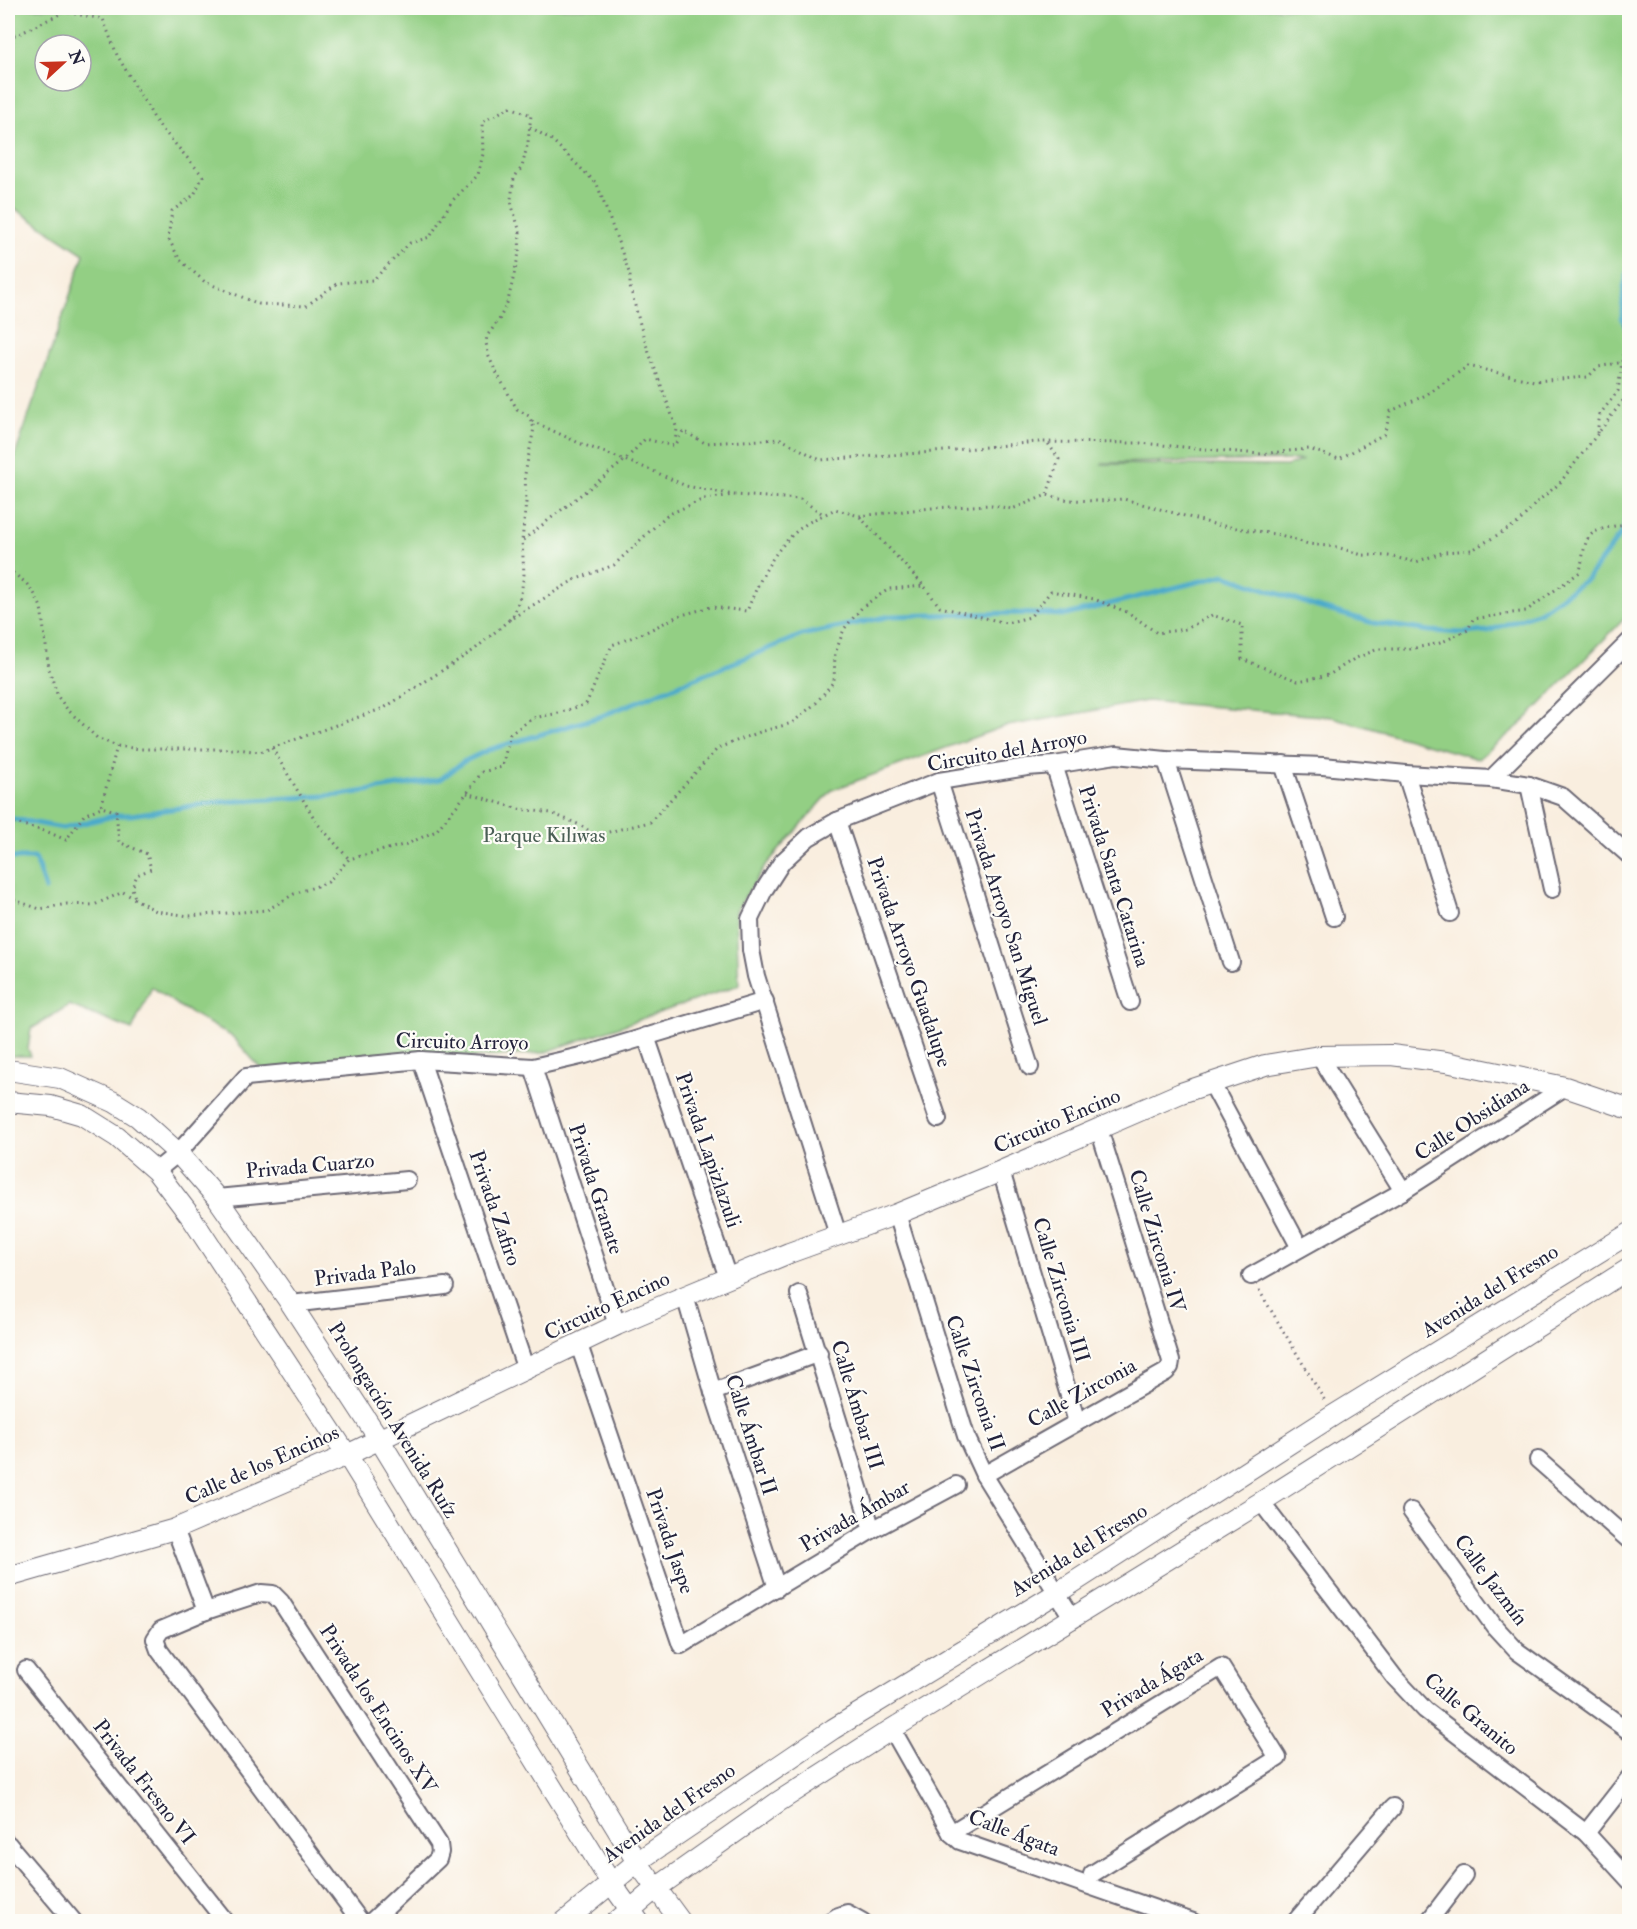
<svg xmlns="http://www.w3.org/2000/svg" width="1637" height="1929" font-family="'IM FELL Double Pica',serif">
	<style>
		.green { fill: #93cf84; stroke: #5a7860; stroke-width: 1.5; fill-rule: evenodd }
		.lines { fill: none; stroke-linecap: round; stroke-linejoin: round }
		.stream { stroke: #4baaca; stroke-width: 5 }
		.minor-casing { stroke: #6d6974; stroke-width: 20 }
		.tertiary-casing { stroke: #6d6974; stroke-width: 22 }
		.path { stroke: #6d6974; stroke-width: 3; stroke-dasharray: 1.5 4.5; stroke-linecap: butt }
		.minor { stroke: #fff; stroke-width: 16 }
		.tertiary { stroke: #fff; stroke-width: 20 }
		.labels { text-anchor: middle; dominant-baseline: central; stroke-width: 4.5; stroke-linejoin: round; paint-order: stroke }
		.street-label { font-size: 21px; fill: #22223b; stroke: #fdfcf7 }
		.park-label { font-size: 21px; fill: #4a5f55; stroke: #fdfcf7 }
	</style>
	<rect width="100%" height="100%" fill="#fdfcf7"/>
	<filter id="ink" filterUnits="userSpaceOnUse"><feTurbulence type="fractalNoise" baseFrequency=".0167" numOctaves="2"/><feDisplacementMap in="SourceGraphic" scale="12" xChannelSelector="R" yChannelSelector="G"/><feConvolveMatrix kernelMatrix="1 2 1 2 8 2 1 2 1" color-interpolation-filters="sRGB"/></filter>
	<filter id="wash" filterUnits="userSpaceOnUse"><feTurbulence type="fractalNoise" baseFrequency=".008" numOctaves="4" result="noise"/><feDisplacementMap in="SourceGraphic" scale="24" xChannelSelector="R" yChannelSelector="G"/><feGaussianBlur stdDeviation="1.35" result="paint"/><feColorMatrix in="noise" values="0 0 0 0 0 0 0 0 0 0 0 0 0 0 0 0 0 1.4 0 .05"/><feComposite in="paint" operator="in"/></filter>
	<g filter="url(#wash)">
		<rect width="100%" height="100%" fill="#f9eedf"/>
		<path class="green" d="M8,8H1629V614L1520,725L1478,759L1332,717L1147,701L1002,727L832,790L766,865L736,911L739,985L543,1053L262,1070L233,1037L177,1005L152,987L132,1030L69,1005L31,1029L28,1049L31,1056H8V476L84,254L8,204ZM45,45H81V81H45ZM1303,460L1287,466L1102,464L1103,463Z"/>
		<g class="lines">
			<g class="stream">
				<path d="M1630,264L1624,288L1622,318L1630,336"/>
				<path d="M8,818L63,828L117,815H131L219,802L341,795L441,779L463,762L488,750L599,717L802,635L891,616L1012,613L1066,615L1225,575L1314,606L1374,623L1430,631L1462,633L1488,631L1539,612L1587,579L1624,530L1630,497"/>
				<path d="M8,858H35L45,889"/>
			</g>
		</g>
	</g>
	<g filter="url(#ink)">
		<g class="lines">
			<g class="minor-casing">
				<g id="minor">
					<path d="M1166,760L1231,962"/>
					<path d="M1283,764L1334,917"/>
					<path d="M1054,765L1130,1002"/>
					<path d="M1406,774L1450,913"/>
					<path d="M1491,779L1630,641"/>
					<path d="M939,781L1030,1067"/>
					<path d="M1529,785L1552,889"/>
					<path d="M837,821L938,1119"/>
					<path d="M646,1036L728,1278"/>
					<path d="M1319,1056L1403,1191"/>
					<path d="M421,1060L526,1370"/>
					<path d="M533,1067L617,1325"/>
					<path d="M1211,1082L1300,1248"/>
					<path d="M156,1171L178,1153L246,1077L421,1060L533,1067L585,1055L765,1001"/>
					<path d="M1001,1171L1077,1422"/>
					<path d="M217,1198L407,1180"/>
					<path d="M897,1214L966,1436L984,1475L1073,1619"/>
					<path d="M838,1235L756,976L751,950L750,919L764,890L782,862L809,837L837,821L939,781L1027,767L1054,765L1116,755L1166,760L1323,766L1406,774L1491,779L1529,785L1563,797L1630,856"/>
					<path d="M1251,1276L1403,1191L1565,1087"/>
					<path d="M799,1294L872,1530"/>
					<path d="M685,1296L713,1392L777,1588"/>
					<path d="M291,1304L445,1286"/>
					<path d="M579,1345L681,1645L872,1530L956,1485"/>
					<path d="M713,1392L819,1353"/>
					<path d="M1538,1460L1630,1541"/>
					<path d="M984,1475L1166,1372L1170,1367L1171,1361L1099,1129"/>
					<path d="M1261,1502L1395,1678L1425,1710L1586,1833L1630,1881"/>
					<path d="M1411,1511L1494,1626L1517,1651L1630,1732"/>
					<path d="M175,1529L206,1611"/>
					<path d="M26,1670L226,1922"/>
					<path d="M892,1729L951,1833L960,1841L1193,1922"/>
					<path d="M951,1833L1221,1667L1278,1758L1092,1874"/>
					<path d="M1586,1833L1630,1777"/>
					<path d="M8,1844L74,1922"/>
					<path d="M361,1922L159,1650L155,1639L161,1630L206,1611L261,1593L273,1594L281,1602L439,1844L440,1852L438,1859L371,1922"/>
					<path d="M829,1922L838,1916L847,1913L863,1922"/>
					<path d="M1295,1922L1393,1807"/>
					<path d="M1428,1922L1464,1875"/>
				</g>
			</g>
			<g class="tertiary-casing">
				<g id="tertiary">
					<path d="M8,1070L60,1078L114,1102L138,1117L178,1153L217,1198L291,1304L379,1439L637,1862L681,1922"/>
					<path d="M8,1102L51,1106L82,1115L117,1137L156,1171L191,1217L347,1455L611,1883L639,1922"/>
					<path d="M8,1577L175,1529L347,1455L617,1325L685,1296L789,1253L897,1214L1001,1171L1181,1093L1265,1065L1319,1056L1391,1055L1446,1062L1565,1087L1630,1109"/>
					<path d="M564,1922L637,1862L833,1729L1057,1593L1334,1415L1630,1233"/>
					<path d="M616,1922L655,1889L778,1802L892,1729L1261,1502L1630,1268"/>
				</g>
			</g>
			<g class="path">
				<path d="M8,36L17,35L64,12L103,19L117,55L157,123L203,176L194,195L172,211L168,238L180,260L205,282L259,304L306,306L338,283L373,280L410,243L430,237L452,201L478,175L483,154L482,122L510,107L531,115L528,142L522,167L514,178L511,199L512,206L520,232L519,253L508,301L499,320L487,336L486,343L489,357L495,370L517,409L529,416L534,428L525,474L526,502L522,541L524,574L521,594L514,614L509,620"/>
				<path d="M530,127L552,140L597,184L630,275V287L644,339L677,429L675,441"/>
				<path d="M532,421L579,443L651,470L686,486L734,495L800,499L823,514"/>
				<path d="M1597,433L1600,414L1618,391L1625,340L1624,325L1630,313"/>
				<path d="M1047,494L1059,459L1047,442"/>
				<path d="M860,517L924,586"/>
				<path d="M523,540L624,461L645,439L674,446L683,431L705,443L781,439L820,460L934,452L1037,442L1140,443L1259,454L1309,449L1339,459L1384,434L1391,411L1426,395L1468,366L1534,381L1588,377L1598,367L1623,362"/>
				<path d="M8,569L26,583L34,593L41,607L49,669L58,697L67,709L97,738L117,746L140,749H237L260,752L384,708L474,650L509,620L574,580L614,565L667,515L704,499L734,495"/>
				<path d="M117,746L101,807L116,811L119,842L147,854L151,869L137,875L132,888L135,898"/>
				<path d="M272,748L317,823L349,859"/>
				<path d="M467,793L519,809L551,813L580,825L596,835L650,822L718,748L760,732L792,723L816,703L834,681L835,654L844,629L863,606L889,589L924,586L940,607L1006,623L1030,617L1051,591L1094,599L1129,613L1157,633L1186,629L1212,615L1242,625V659L1298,681L1329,675L1354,659L1378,649H1410L1440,643L1468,630L1473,619L1526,611L1580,572C1587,532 1584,532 1625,524L1630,497"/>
				<path d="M8,821L48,832L66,840L84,815L101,807"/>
				<path d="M8,900H14L40,909L67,904L94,905L123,892L156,911L189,916L267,910L294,894L328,882L349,859L407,844L436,831L467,793L482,772L502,767L510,734L533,718L559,713L586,704L612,645L646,632L678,616L711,607L747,611C760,579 773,549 802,527C812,519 825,515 835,509L859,516L931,508L991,505L1012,509L1047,495L1069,500L1098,501L1124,499L1217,525L1281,535L1308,544L1337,547L1362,555L1388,556L1416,562L1444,552L1472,550L1518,523L1538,501L1559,484L1625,398L1630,395"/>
				<path d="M1259,1290L1325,1401"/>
			</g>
			<use href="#minor" class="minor"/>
			<use href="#tertiary" class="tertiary"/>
		</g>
	</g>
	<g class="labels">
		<g class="street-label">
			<text transform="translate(1007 751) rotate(-10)">Circuito del Arroyo</text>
			<text transform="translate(1114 876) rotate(72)">Privada Santa Catarina</text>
			<text transform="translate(1006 917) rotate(72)">Privada Arroyo San Miguel</text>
			<text transform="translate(909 962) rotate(71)">Privada Arroyo Guadalupe</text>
			<text transform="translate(462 1042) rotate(1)">Circuito Arroyo</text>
			<text transform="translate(1472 1120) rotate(-33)">Calle Obsidiana</text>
			<text transform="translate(1057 1121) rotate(-23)">Circuito Encino</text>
			<text transform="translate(708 1150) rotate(71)">Privada Lapizlazuli</text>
			<text transform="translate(310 1166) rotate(-5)">Privada Cuarzo</text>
			<text transform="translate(596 1189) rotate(72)">Privada Granate</text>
			<text transform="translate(495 1208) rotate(71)">Privada Zafiro</text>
			<text transform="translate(1157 1241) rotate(73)">Calle Zirconia IV</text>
			<text transform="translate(365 1273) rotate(-7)">Privada Palo</text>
			<text transform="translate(1061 1290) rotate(73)">Calle Zirconia III</text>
			<text transform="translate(1490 1291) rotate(-32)">Avenida del Fresno</text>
			<text transform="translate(607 1306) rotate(-25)">Circuito Encino</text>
			<text transform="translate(975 1383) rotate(71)">Calle Zirconia II</text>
			<text transform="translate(1082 1393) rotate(-29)">Calle Zirconia</text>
			<text transform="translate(857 1405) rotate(73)">Calle Ámbar III</text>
			<text transform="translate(393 1420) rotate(58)">Prolongación Avenida Ruíz</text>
			<text transform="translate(751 1435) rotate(72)">Calle Ámbar II</text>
			<text transform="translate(262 1465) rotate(-24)">Calle de los Encinos</text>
			<text transform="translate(855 1516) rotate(-30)">Privada Ámbar</text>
			<text transform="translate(670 1541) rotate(71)">Privada Jaspe</text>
			<text transform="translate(1079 1550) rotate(-32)">Avenida del Fresno</text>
			<text transform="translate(1491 1580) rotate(53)">Calle Jazmín</text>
			<text transform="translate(1152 1683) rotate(-31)">Privada Ágata</text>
			<text transform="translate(378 1709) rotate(57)">Privada los Encinos XV</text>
			<text transform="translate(1471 1714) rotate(40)">Calle Granito</text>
			<text transform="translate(144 1782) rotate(52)">Privada Fresno VI</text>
			<text transform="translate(669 1813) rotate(-35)">Avenida del Fresno</text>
			<text transform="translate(1014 1833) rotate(21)">Calle Ágata</text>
		</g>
		<g class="park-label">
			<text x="544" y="835">Parque Kiliwas</text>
		</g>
	</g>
	<rect width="1637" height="1929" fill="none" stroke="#fdfcf7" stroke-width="30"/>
	<g transform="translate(63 63) rotate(68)"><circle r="28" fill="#fdfcf7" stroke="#a5a5ac" stroke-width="1.5"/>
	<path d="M0-4.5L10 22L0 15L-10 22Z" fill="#c8321e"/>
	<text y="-9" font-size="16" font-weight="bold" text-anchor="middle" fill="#22223b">N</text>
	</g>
</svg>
